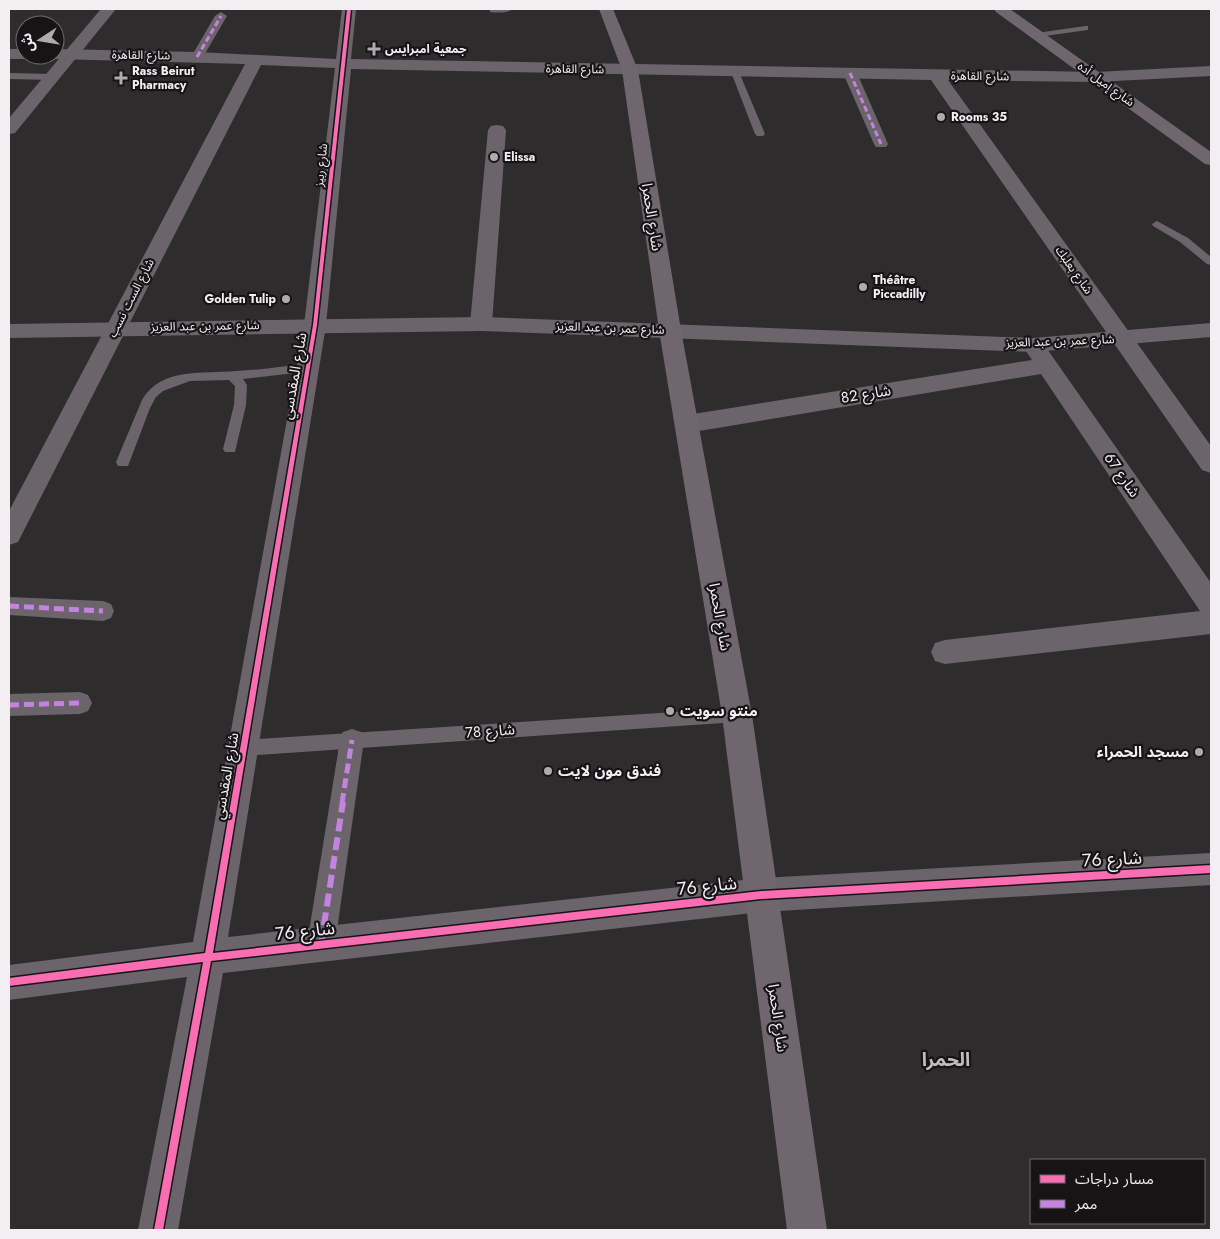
<svg xmlns="http://www.w3.org/2000/svg" width="1220" height="1239" font-family="Jost,'Noto Sans Arabic',sans-serif">
	<style>
		.lines { fill: none; stroke-linecap: round; stroke-linejoin: round }
		.service { fill: #6c646b; fill-rule: evenodd }
		.pedestrian { fill: #6c646b; fill-rule: evenodd }
		.minor { fill: #6c646b; fill-rule: evenodd }
		.tertiary { fill: #6c646b; fill-rule: evenodd }
		.secondary { fill: #70676e; fill-rule: evenodd }
		.quiet-far2 { stroke: #c483df; stroke-width: 3; stroke-dasharray: 6 3; stroke-linecap: butt }
		.quiet-far1 { stroke: #c483df; stroke-width: 5; stroke-dasharray: 10 5; stroke-linecap: butt }
		.quiet { stroke: #c483df; stroke-width: 6; stroke-dasharray: 13 6; stroke-linecap: butt }
		.cycleway-casing { stroke: #171416; stroke-width: 3 }
		.cycleway { fill: #f96db3; fill-rule: evenodd }
		.poi-dot { fill: #aeaaad; stroke: #171416; stroke-width: 2 }
		.labels { text-anchor: middle; dominant-baseline: central; stroke-width: 4.5; stroke-linejoin: round; paint-order: stroke }
		.far-poi-label { font-size: 12px; font-weight: bold; fill: #f2eef1; stroke: #171416; text-anchor: start }
		.far-street-label { font-size: 12px; fill: #f2eef1; stroke: #171416 }
		.street-label { font-size: 15px; fill: #f2eef1; stroke: #171416 }
		.poi-label { font-size: 15px; font-weight: bold; fill: #f2eef1; stroke: #171416; text-anchor: start }
		.near-street-label { font-size: 18px; fill: #f2eef1; stroke: #171416 }
		.near-neighbourhood-label { font-size: 19px; font-weight: bold; fill: #c3bbc1; stroke: #171416 }
	</style>
	<rect width="100%" height="100%" fill="#2f2c2e"/>
	<g class="lines">
		<g class="service">
			<path d="M490,9H513C508,13 497,13 490,12Z"/>
			<path d="M1085,26H1088V30L1037,37L1033,35L1037,33Z"/>
			<path d="M735,69L739,72L765,134L763,136H757L755,134L731,72Z"/>
			<path d="M9,73L52,74L56,77L52,80L9,79Z"/>
			<path d="M1157,221L1188,238L1211,257V265L1207,264L1180,242L1153,226L1152,224Z"/>
			<path d="M308,364L314,368L312,371L243,379L247,385L246,405L235,452H225L223,449L234,405L235,386L229,380L190,381L163,391L156,397L150,408L128,466H118L116,462L142,400C161,367 203,374 236,371C260,370 284,366 308,364Z"/>
			<path d="M737,708L743,710L745,715L743,720L737,722L244,756L238,753L236,748L238,743L244,740Z"/>
		</g>
		<g class="pedestrian">
			<path d="M221,12L227,16L203,57L202,60H192L191,57L215,16Z"/>
			<path d="M850,69L857,73L888,144L886,147H876L874,144L843,73Z"/>
			<path d="M9,597L103,601L111,604L114,611L111,618L103,621L9,615Z"/>
			<path d="M80,692L88,695L92,703L88,711L80,714L9,716V694Z"/>
			<path d="M352,729L361,732L364,740L335,944L331,954L321,958L311,954L307,944L340,740L343,732Z"/>
		</g>
		<g class="minor">
			<path d="M342,9H356L351,59L1096,72L1211,66V76L1096,82L948,80L1211,446V473L1202,470L931,80L351,69L326,325L228,937L761,878L1211,853V885L761,912L223,973L178,1230H138L187,977L9,1000V965L193,942L304,325L335,68L261,65L18,542L9,545V511L245,64L55,59L48,55H55V49L197,52L336,59Z"/>
			<path d="M9,49H25V55H32L25,59H9Z"/>
			<path d="M497,125L503,126L506,130L492,324L489,329L481,331L473,329L470,324L488,130L491,126Z"/>
			<path d="M1037,344L1045,346L1211,583V634L945,664L935,661L931,652L935,643L945,640L1200,611L1041,374L687,433L679,430L675,424L679,418L687,415L1032,360L1026,351L1029,346Z"/>
		</g>
		<g class="tertiary">
			<path d="M101,9H116L15,133L9,134V118Z"/>
			<path d="M481,317L1033,338L1211,323V337L1033,352L481,331L9,338V324Z"/>
		</g>
		<g class="secondary">
			<path d="M599,9H613L638,70L681,330L752,715L827,1230H787L722,715L659,330L622,70Z"/>
			<path d="M994,9H1010L1211,152V165L1205,164L996,12Z"/>
		</g>
		<g class="quiet-far2">
			<path d="M197,57L221,16"/>
			<path d="M850,73L881,144"/>
		</g>
		<g class="quiet-far1">
			<path d="M9,606L103,611"/>
			<path d="M9,705L80,703"/>
			<path d="M342,803L352,740"/>
		</g>
		<path class="quiet" d="M321,944L343,802"/>
		<g class="cycleway-casing">
			<path id="cycleway" d="M347,9H351L317,325L213,953L761,891L1211,865V873L761,899L211,961L163,1230H154L203,962L9,986V978L205,953L313,325Z"/>
		</g>
		<use href="#cycleway" class="cycleway"/>
	</g>
	<g class="poi-dot">
		<path d="M371.5 41.5h5v5h5v5h-5v5h-5v-5h-5v-5h5z"/>
		<path d="M118.5 70.5h5v5h5v5h-5v5h-5v-5h-5v-5h5z"/>
		<circle cx="941" cy="117" r="5"/>
		<circle cx="494" cy="157" r="5"/>
		<circle cx="863" cy="287" r="5"/>
		<circle cx="286" cy="299" r="5"/>
		<circle cx="670" cy="711" r="5"/>
		<circle cx="1199" cy="752" r="5"/>
		<circle cx="548" cy="771" r="5"/>
	</g>
	<g class="labels">
		<g class="far-poi-label">
			<text x="385" y="49">جمعية امبرايس</text>
			<text x="132" y="71">Rass Beirut<tspan x="132" dy="14">Pharmacy</tspan></text>
			<text x="951" y="117">Rooms 35</text>
			<text x="504" y="157">Elissa</text>
			<text x="873" y="280">Théâtre<tspan x="873" dy="14">Piccadilly</tspan></text>
			<text x="276" y="299" text-anchor="end">Golden Tulip</text>
		</g>
		<g class="far-street-label">
			<text transform="translate(141 55) rotate(1)">شارع القاهرة</text>
			<text transform="translate(575 69) rotate(1)">شارع القاهرة</text>
			<text transform="translate(980 76) rotate(1)">شارع القاهرة</text>
			<text transform="translate(1106 84) rotate(36)">شارع إميل أده</text>
			<text transform="translate(321 165) rotate(-84)">شارع ربيز</text>
			<text transform="translate(1074 270) rotate(55)">شارع بعلبك</text>
			<text transform="translate(131 298) rotate(-63)">شارع الست نسب</text>
			<text transform="translate(205 326) rotate(-1)">شارع عمر بن عبد العزيز</text>
			<text transform="translate(610 328) rotate(2)">شارع عمر بن عبد العزيز</text>
			<text transform="translate(1060 341) rotate(-2)">شارع عمر بن عبد العزيز</text>
		</g>
		<g class="street-label">
			<text transform="translate(652 217) rotate(81)">شارع الحمرا</text>
			<text transform="translate(294 376) rotate(-80)">شارع المقدسي</text>
			<text transform="translate(866 394) rotate(-9)">شارع 82</text>
			<text transform="translate(1122 475) rotate(55)">شارع 67</text>
			<text transform="translate(720 617) rotate(80)">شارع الحمرا</text>
			<text transform="translate(490 731) rotate(-4)">شارع 78</text>
			<text transform="translate(226 776) rotate(-80)">شارع المقدسي</text>
			<text transform="translate(778 1018) rotate(82)">شارع الحمرا</text>
		</g>
		<g class="poi-label">
			<text x="680" y="711">منتو سويت</text>
			<text x="1189" y="752" text-anchor="end">مسجد الحمراء</text>
			<text x="558" y="771">فندق مون لايت</text>
		</g>
		<g class="near-street-label">
			<text transform="translate(1112 859) rotate(-3)">شارع 76</text>
			<text transform="translate(707 886) rotate(-6)">شارع 76</text>
			<text transform="translate(305 931) rotate(-6)">شارع 76</text>
		</g>
		<g class="near-neighbourhood-label">
			<text x="946" y="1059">الحمرا</text>
		</g>
	</g>
	<rect width="1220" height="1239" fill="none" stroke="#f2eef1" stroke-width="20"/>
	<rect x="1030" y="1159" width="175" height="65" fill="#171416" stroke="#6f6b6e"/>
	<rect x="1040" y="1175" width="25" height="8" fill="#f96db3" stroke="#6f6b6e"/>
	<text x="1075" y="1184" font-size="15" fill="#f2eef1">مسار دراجات</text>
	<rect x="1040" y="1200" width="25" height="8" fill="#c483df" stroke="#6f6b6e"/>
	<text x="1075" y="1209" font-size="15" fill="#f2eef1">ممر</text>
	<g transform="translate(40 40) rotate(258)"><circle r="24" fill="#171416" stroke="#6f6b6e"/>
	<path d="M0-4L9 19L0 12L-9 19Z" fill="#aeaaad"/>
	<text y="-8" font-size="14" font-weight="bold" text-anchor="middle" fill="#f2eef1">ش</text>
	</g>
</svg>
